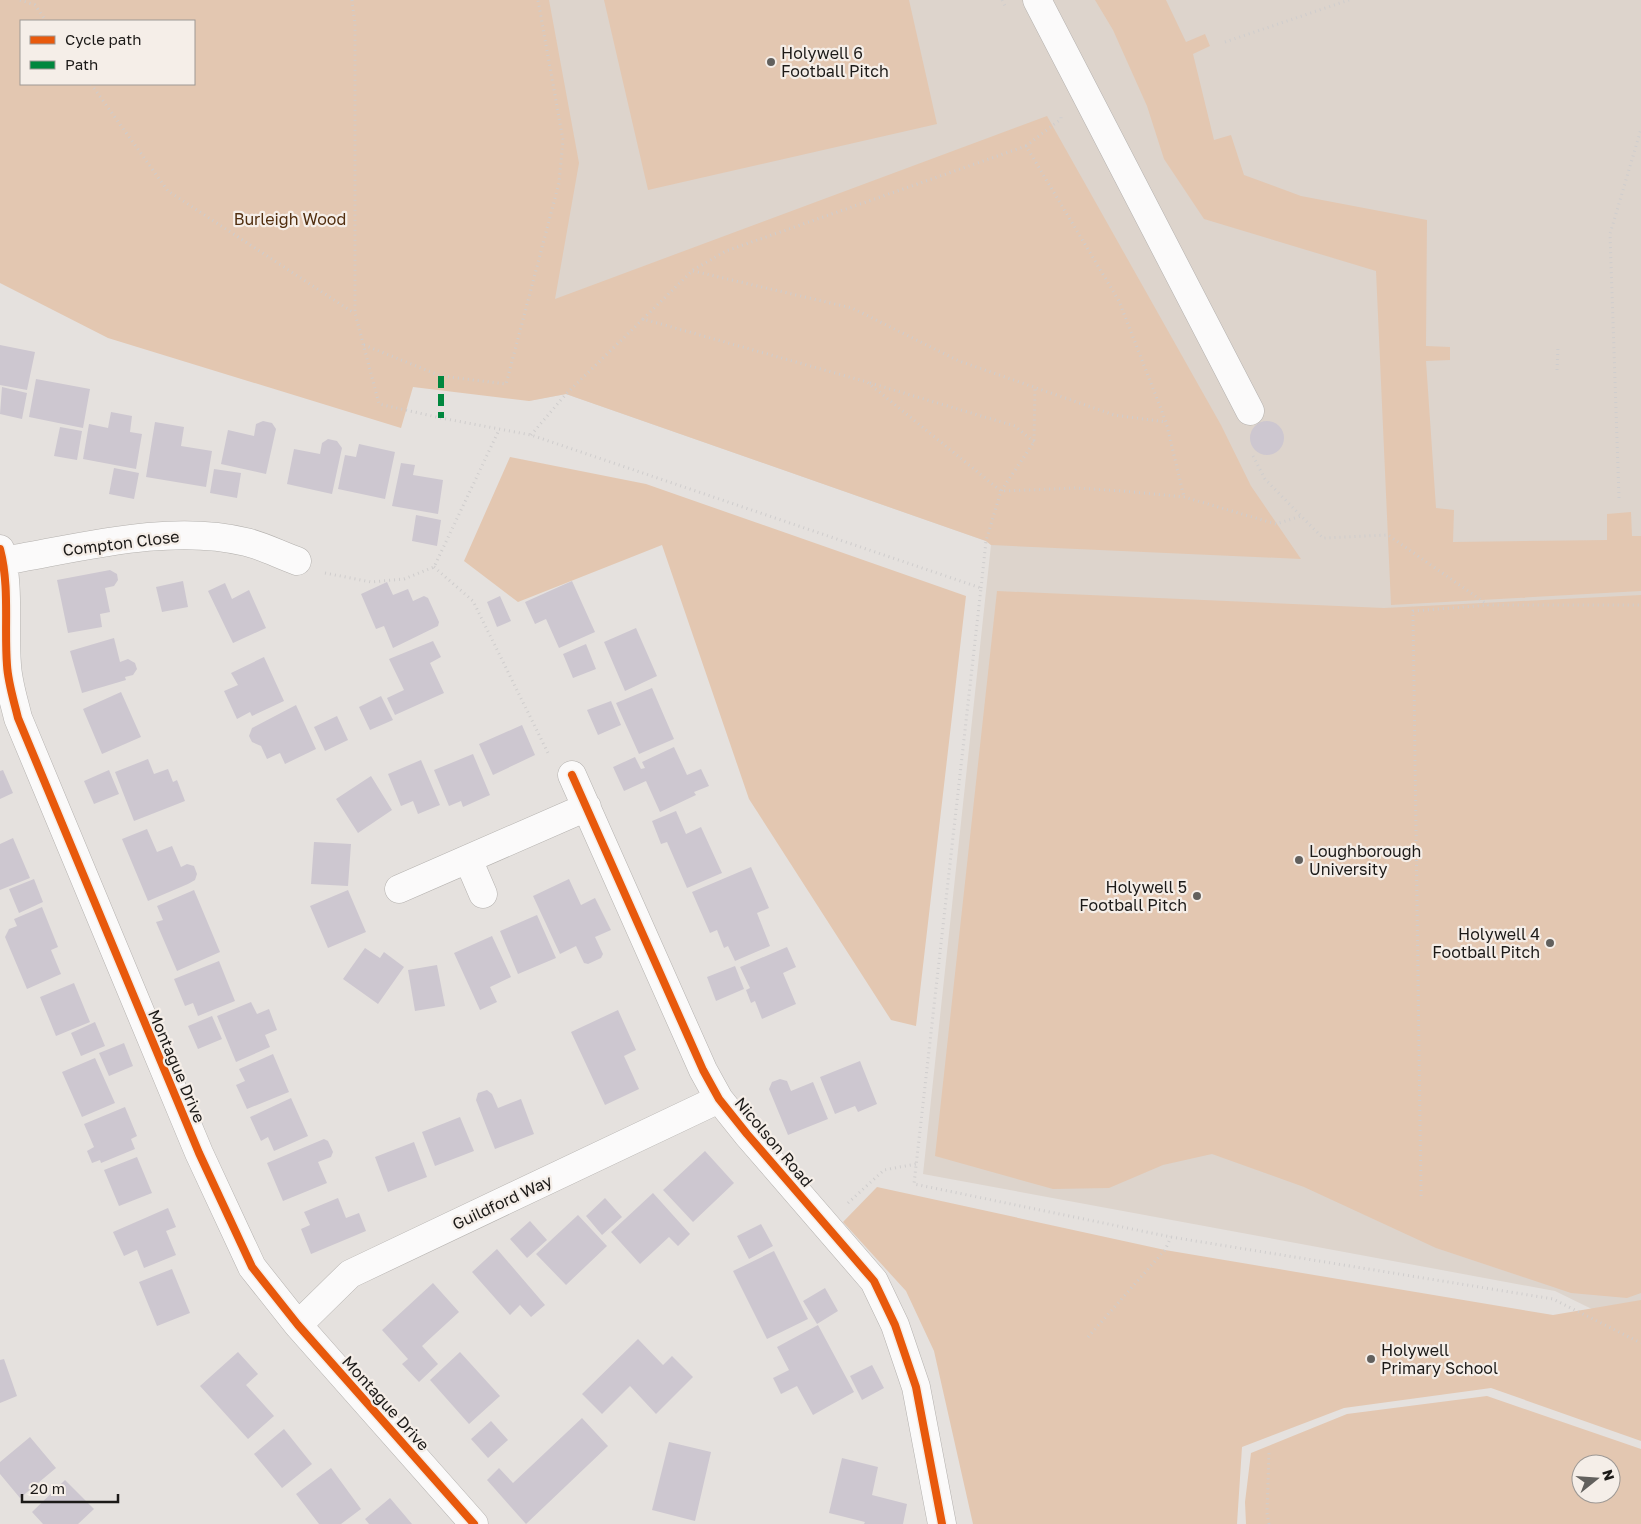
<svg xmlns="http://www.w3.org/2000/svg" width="1641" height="1524" font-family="'Golos Text',sans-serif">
  <rect width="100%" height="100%" fill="#e5e1de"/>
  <path fill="#ddd4cc" d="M427,0H1641V1333L1555,1291L923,1174L991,545L986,541L566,394L529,401Z"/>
  <path fill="#e3c7b1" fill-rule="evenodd" d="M0,0H549L579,163L555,299L1047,116L1221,425L1251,486L1301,559L991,545L986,541L566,394L529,401L413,387L401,428L108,338L0,283ZM21,21H194V84H21Z
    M604,0H909L937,124L648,190Z
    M1095,0H1166L1186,42L1205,34L1210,46L1193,54L1214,140L1231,135L1244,175L1301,196L1427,220L1426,346L1450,347V360L1426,361L1436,508L1454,510L1453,542L1607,540V514L1631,512L1632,536H1641V591L1391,605L1376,271L1204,219L1164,159L1147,106L1113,30Z
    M510,457L646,484L966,596L916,1026L891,1020L749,799L662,545L518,602L464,561Z
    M997,591L1384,608L1641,595V1293L1627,1298L1571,1293L1436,1248L1304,1187L1212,1154L1163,1165L1109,1188L1053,1189L935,1156Z
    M877,1187L1165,1250L1553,1315L1641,1300V1441L1491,1388L1344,1408L1242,1447L1237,1524H973L934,1351L906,1291L843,1222Z
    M1487,1396L1641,1449V1524H1246L1245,1502L1251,1453L1347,1414ZM1581,1464H1611V1494H1581Z"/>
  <path fill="#cdc7d0" d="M0,345L35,352L27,390L0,385Z
    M36,379L90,389L83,428L29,417Z
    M2,387L27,393L22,419L0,414Z
    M111,412L132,416L130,432L142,434L136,469L83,459L89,424L108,428Z
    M263,421L272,423L276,429L266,474L221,464L228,430L254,436L256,424Z
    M1250 438a17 17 0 1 1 34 0a17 17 0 1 1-34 0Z
    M155,422L184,427L181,446L212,451L206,487L146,477Z
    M60,427L82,431L77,460L54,456Z
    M328,439L337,441L342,448L332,494L287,484L294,449L320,454L322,443Z
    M359,444L395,452L385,499L338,489L345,455L356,457Z
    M401,463L415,465L413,475L443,480L438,514L392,506Z
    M114,468L139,473L134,499L109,494Z
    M214,469L241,473L237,498L210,493Z
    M416,515L441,520L437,546L412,541Z
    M110,570L117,574L118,580L114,586L105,588L110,612L100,614L102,627L68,633L57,580Z
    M183,581L188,607L162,612L156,587Z
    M572,581L595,632L559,648L546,619L535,624L525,602Z
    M387,582L393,595L408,589L413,601L424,596L428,598L439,622L438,626L393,648L384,626L376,629L361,594Z
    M225,583L232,599L249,590L266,628L233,643L208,591Z
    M500,596L511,621L497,627L487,602Z
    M636,628L657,676L625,691L604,642Z
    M114,638L120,662L128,659L135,663L137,669L133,675L125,677L126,680L82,693L70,651Z
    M433,641L441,657L430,663L444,693L395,715L387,698L404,690L389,659Z
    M586,644L596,669L573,678L563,654Z
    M264,657L284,701L252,716L250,712L237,719L224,691L238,685L231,673Z
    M652,688L674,739L639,754L616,703Z
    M121,692L141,737L102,754L83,709Z
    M381,696L393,720L370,730L359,707Z
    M611,701L621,725L598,735L587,710Z
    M296,705L316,749L285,764L280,753L267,759L261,746L252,742L249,736L252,728Z
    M337,716L348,740L325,751L314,727Z
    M522,725L535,755L493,775L479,744Z
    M674,747L687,775L701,769L709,786L694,792L696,795L660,812L646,781L624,791L613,767L635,757L641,769L645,768L642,762Z
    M473,754L490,795L463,807L461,801L449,806L434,770Z
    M148,759L154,774L168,769L173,782L177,780L185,801L134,821L115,772Z
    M421,760L440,805L418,814L413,801L401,806L388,774Z
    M3,770L13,793L0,799V771Z
    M109,770L119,794L94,804L84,781Z
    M371,776L392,810L358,833L336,799Z
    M676,811L686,834L701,827L722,873L687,888L667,842L661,844L652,821Z
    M147,829L157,852L172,846L181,867L187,864L194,866L197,874L195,880L188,884L148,901L122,839Z
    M13,838L30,878L0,890V844Z
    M314,842L351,844L348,886L311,884Z
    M751,867L769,908L757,913L770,946L735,961L728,946L724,948L717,930L710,933L692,892Z
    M34,879L43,902L19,913L9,889Z
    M569,879L581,905L595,898L611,930L595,937L603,954L601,958L588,964L584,963L576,946L560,954L533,896Z
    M194,890L220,952L177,971L156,922L163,920L157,906Z
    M348,890L366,932L328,948L310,906Z
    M42,907L58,947L51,950L61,974L27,989L5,937L9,929L17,926L14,919Z
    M537,915L556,958L518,974L500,931Z
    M492,936L511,977L490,987L497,1002L480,1010L454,953Z
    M787,947L796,967L783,973L796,1004L762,1019L755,1001L751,1003L746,990L750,988L740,967Z
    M365,948L380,958L384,952L404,967L378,1004L343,979Z
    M219,961L235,1001L198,1016L193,1003L185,1006L174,979Z
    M437,965L445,1006L415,1011L408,970Z
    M735,966L744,989L716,1001L707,977Z
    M74,983L90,1022L56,1036L40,997Z
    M251,1002L257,1014L269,1009L277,1030L265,1035L270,1047L236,1062L217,1016Z
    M618,1010L636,1050L624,1056L639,1089L605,1105L571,1032Z
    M212,1016L222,1039L198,1049L188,1026Z
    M95,1022L105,1046L81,1056L71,1033Z
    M124,1043L133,1066L109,1076L99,1053Z
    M273,1054L289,1092L247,1109L236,1085L245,1081L239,1069Z
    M95,1058L115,1103L82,1117L62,1072Z
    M860,1061L877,1104L858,1112L855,1106L835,1114L820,1077Z
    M780,1079L787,1081L791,1091L813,1082L828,1119L788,1135L769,1089L772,1082Z
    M487,1090L492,1094L498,1108L521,1099L534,1134L495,1149L476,1100L478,1093Z
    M291,1098L308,1136L274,1151L268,1137L261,1141L250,1117Z
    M125,1107L137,1136L131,1139L135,1149L101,1163L100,1160L92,1163L87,1151L94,1147L84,1124Z
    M460,1117L474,1151L435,1166L422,1132Z
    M324,1139L328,1141L333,1152L331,1157L318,1162L327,1183L283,1201L267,1163Z
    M414,1142L427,1177L388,1192L375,1157Z
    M705,1151L734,1183L693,1222L663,1190Z
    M137,1157L152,1193L119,1206L104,1170Z
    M653,1193L690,1234L678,1246L669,1237L640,1264L611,1232Z
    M338,1198L346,1218L359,1213L366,1231L311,1254L301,1229L310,1225L304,1212Z
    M605,1198L622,1217L602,1235L586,1216Z
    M168,1208L176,1227L166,1231L176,1255L144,1268L137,1250L124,1256L113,1232Z
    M578,1215L607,1246L566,1285L536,1254Z
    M530,1221L547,1240L527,1258L510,1239Z
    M761,1224L773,1246L749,1259L737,1236Z
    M497,1249L545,1305L531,1317L520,1305L510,1315L472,1272Z
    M774,1251L808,1319L767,1339L733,1271Z
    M172,1269L190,1313L157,1326L139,1282Z
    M433,1283L459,1312L422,1346L438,1364L419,1382L402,1364L408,1359L382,1330Z
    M825,1288L838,1311L817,1324L803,1301Z
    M818,1325L854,1392L813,1415L797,1386L781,1394L773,1378L789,1370L777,1347Z
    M638,1339L663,1365L672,1356L693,1377L656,1414L630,1386L602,1414L582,1394Z
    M238,1352L258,1374L246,1385L274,1416L248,1439L200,1386Z
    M460,1352L500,1396L469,1424L430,1380Z
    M4,1359L17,1396L0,1403V1360Z
    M872,1365L884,1388L862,1400L850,1376Z
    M582,1418L608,1446L526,1524L487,1480L499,1468L513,1483Z
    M491,1421L508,1440L488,1458L471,1439Z
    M284,1429L312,1464L282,1488L254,1454Z
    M30,1437L56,1468L20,1498L0,1474V1462Z
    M669,1442L711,1452L695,1521L652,1510Z
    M842,1458L878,1467L872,1495L907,1504L903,1524H864L865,1522L829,1513Z
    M331,1468L361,1509L341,1524H319L296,1494Z
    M65,1480L94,1509L78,1524H43L32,1512Z
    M390,1498L412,1524H369L365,1519Z"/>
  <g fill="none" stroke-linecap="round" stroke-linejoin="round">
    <defs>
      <path id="minor" d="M1037,0L1250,411
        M0,549C10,587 4,627 7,665C8,683 14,701 18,718L199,1153L252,1267L298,1325L474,1524
        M3,561C80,548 170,523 246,542C263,546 280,555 297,561
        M572,775L703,1070L719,1099L747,1134L874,1281L895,1325L916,1387L942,1524
        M468,859L483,894
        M399,889L587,807
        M298,1325L350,1274L719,1099"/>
    </defs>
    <use href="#minor" stroke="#b4b1ae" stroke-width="29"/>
    <path stroke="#cfcdcd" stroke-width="3" stroke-dasharray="1 4" stroke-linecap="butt" d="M20,0L35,5L46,21
      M352,0L355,23V313L379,404L441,418L531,435L981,588L914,1184L1171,1237L1553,1299L1641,1343
      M1002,0L1006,8
      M1225,42L1349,0
      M91,84L168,191L354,313
      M1026,146L1061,119V117
      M693,271L852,308L959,361L1114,415L1166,422
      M643,319L693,270L726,251L1026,146L1119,301L1166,422L1184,497
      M364,345L441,376L506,384L559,183L563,140L538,0
      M1557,370L1558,347
      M870,383L1015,426L1034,442
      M531,435L566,394L643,319L867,382L1001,491L1077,488L1123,491L1184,497L1276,524L1301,516L1323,538L1388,535L1488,605
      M1253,456L1265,479L1301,516
      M1619,498L1610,234L1641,129
      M434,567L473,601L549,755
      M325,573L371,582L404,579L434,567L499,430
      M981,588L986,541L1001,491L1034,442L1035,386
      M1421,1196L1413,611L1488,605H1641
      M848,1203L884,1170L916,1164
      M1088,1337L1165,1250L1171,1237
      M1269,1524L1267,1513L1269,1451"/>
    <use href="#minor" stroke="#fbfafa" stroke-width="28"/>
    <path stroke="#00873e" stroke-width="6" stroke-dasharray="12 6" stroke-linecap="butt" d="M441,376V418"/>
    <defs>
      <path id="cycleway" d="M0,549C10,587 4,627 7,665C8,683 14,701 18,718L199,1153L252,1267L298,1325L474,1524
        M572,775L703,1070L719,1099L747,1134L874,1281L895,1325L916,1387L942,1524"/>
    </defs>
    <use href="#cycleway" stroke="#f5eee8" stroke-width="11"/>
    <use href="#cycleway" stroke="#e8590c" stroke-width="8"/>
  </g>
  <g fill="#62605d" stroke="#f5eee8" stroke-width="2">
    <circle cx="771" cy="62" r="5"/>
    <circle cx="1299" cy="860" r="5"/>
    <circle cx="1197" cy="896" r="5"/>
    <circle cx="1550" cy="943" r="5"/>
    <circle cx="1371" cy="1359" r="5"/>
  </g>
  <g text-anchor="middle" stroke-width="4.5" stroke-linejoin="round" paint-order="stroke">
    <g font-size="16" fill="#1c1a18" stroke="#f5eee8" text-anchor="start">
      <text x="781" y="59">Holywell 6<tspan x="781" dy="18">Football Pitch</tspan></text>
      <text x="1309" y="857">Loughborough<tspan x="1309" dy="18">University</tspan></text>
      <text x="1187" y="893" text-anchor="end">Holywell 5<tspan x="1187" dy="18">Football Pitch</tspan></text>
      <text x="1540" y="940" text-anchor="end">Holywell 4<tspan x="1540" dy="18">Football Pitch</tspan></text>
      <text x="1381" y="1356">Holywell<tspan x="1381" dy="18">Primary School</tspan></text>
    </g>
    <g font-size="16" fill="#512e0f" stroke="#f5eee8">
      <text x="290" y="225">Burleigh Wood</text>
    </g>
    <g font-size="16" fill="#1c1a18" stroke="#f5eee8">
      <text transform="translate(121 543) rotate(-7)" y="6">Compton Close</text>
      <text transform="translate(177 1066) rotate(67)" y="6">Montague Drive</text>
      <text transform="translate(774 1142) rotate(50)" y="6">Nicolson Road</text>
      <text transform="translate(502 1202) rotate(-25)" y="6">Guildford Way</text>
      <text transform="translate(386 1403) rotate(48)" y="6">Montague Drive</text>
    </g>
  </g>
  <rect x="20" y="20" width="175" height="65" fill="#f5eee8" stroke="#9e9995"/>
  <rect x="30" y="36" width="25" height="8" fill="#e8590c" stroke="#9e9995"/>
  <text x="65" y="45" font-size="15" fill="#1c1a18">Cycle path</text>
  <rect x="30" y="61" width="25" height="8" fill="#00873e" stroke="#9e9995"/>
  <text x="65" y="70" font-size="15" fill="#1c1a18">Path</text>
  <g transform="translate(1596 1479) rotate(73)"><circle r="24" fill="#f5eee8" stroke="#9e9995"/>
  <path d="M0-4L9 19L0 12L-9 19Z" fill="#62605d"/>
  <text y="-8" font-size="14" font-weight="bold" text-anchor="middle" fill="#1c1a18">N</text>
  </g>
  <path d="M22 1494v8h96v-8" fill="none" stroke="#1c1a18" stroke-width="2.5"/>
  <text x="30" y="1494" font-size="15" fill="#1c1a18" stroke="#f5eee8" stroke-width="4" paint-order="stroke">20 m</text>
</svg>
